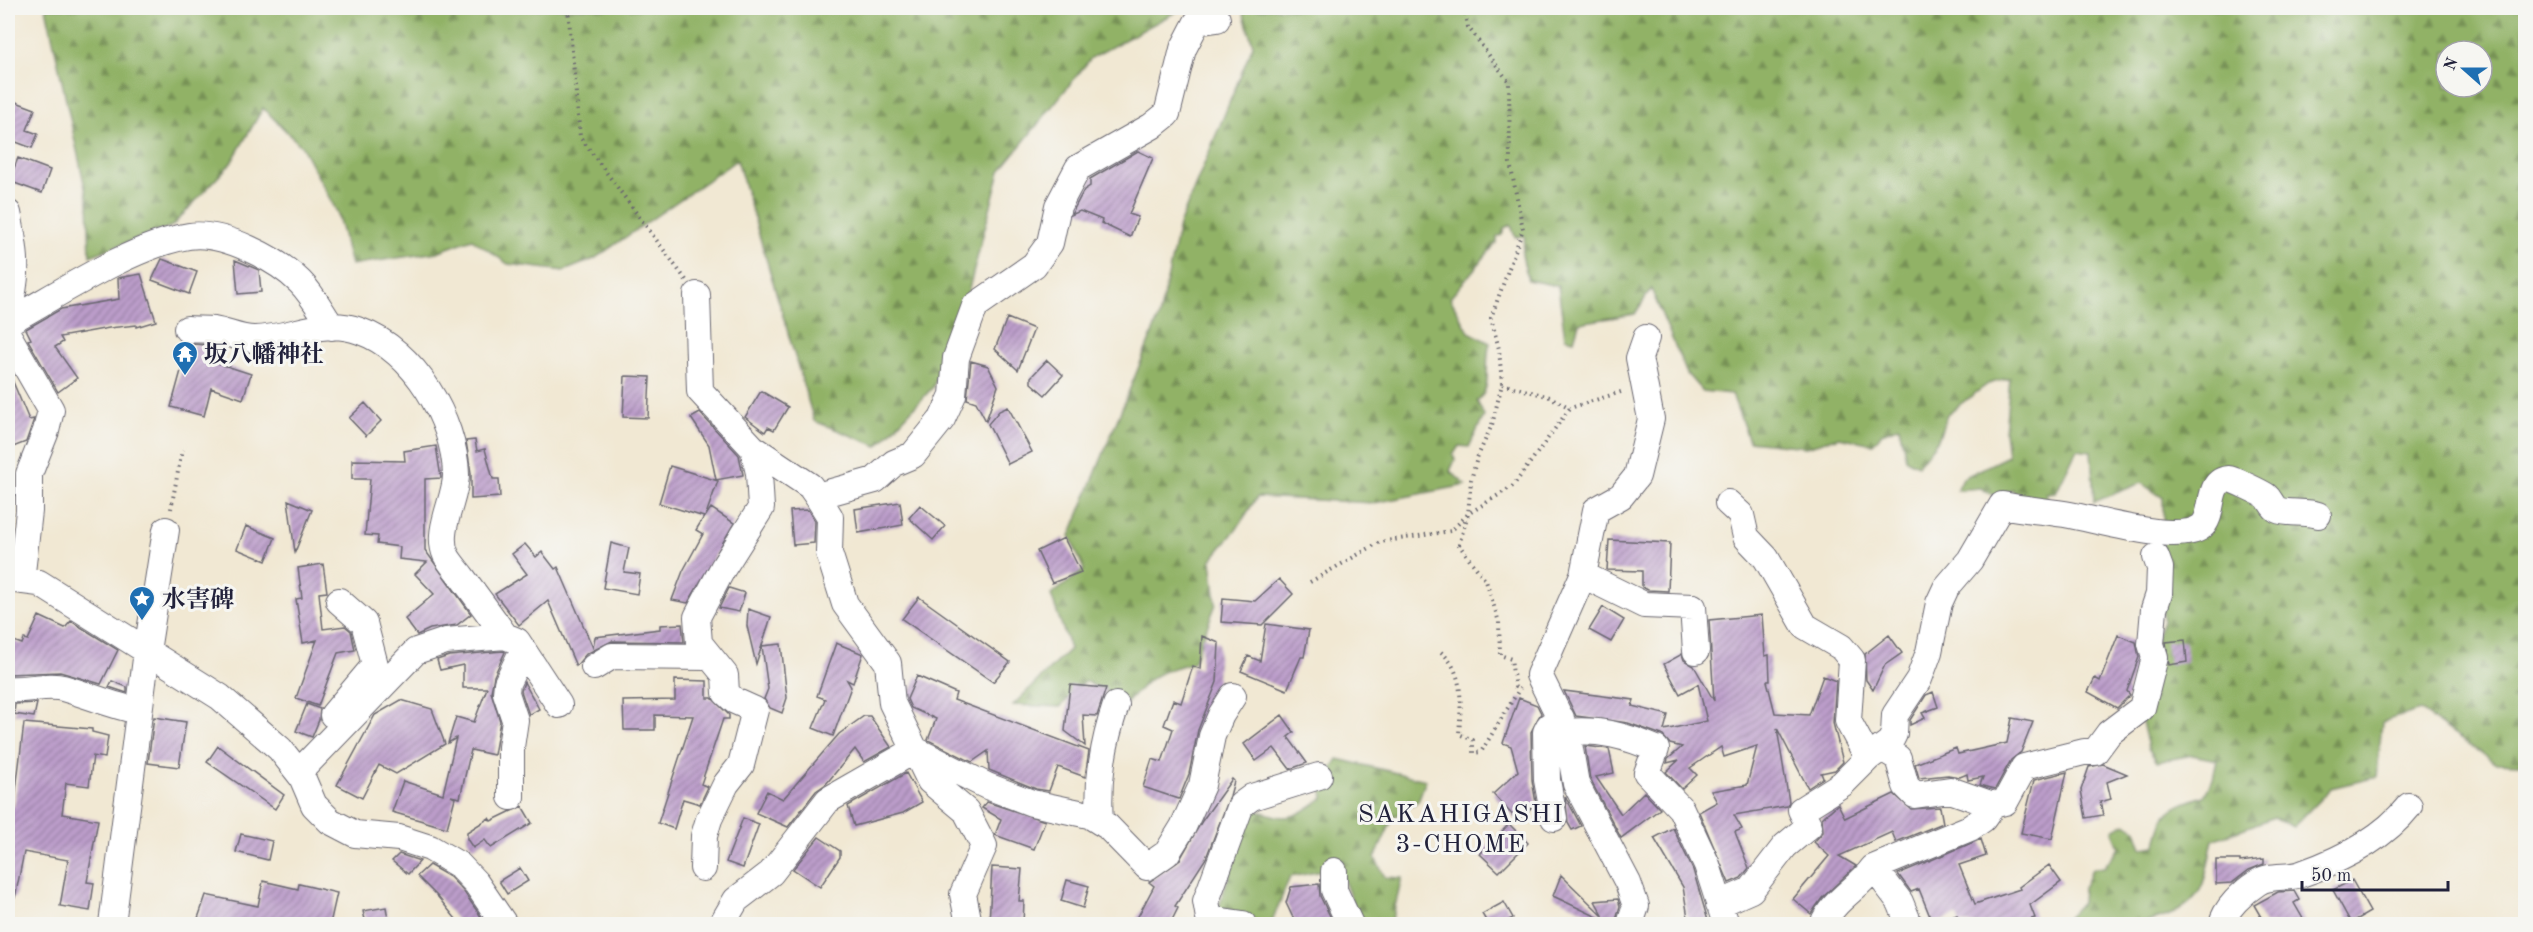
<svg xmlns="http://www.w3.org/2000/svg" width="2533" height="932" font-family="'Old Standard TT','Noto Serif JP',serif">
  <defs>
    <pattern id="forest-firs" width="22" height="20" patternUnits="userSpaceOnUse" patternTransform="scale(1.5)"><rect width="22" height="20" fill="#91b266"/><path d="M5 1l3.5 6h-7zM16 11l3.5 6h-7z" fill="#769055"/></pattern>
    <pattern id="building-hatch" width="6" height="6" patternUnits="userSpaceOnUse" patternTransform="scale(1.5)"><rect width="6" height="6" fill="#bc9dca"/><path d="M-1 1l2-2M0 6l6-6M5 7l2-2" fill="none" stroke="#9880a5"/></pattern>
  </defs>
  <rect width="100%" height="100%" fill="#f6f6f2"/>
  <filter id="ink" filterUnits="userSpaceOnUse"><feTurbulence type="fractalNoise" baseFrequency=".0167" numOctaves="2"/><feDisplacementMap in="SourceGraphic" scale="12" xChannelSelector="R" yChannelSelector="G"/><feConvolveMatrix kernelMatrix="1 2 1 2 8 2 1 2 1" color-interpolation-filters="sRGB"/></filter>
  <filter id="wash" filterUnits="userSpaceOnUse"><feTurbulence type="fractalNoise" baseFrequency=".008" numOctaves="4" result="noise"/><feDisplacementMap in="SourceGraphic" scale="24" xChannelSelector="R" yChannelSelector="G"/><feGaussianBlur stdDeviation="1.35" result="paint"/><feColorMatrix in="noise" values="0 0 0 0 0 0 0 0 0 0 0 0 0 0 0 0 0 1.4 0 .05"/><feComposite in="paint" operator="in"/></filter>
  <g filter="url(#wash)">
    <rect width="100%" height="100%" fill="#f1e8d3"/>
    <path fill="url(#forest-firs)" stroke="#5a6a50" stroke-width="1.5" fill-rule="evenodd" d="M46,8H1183L1091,58L1000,171L966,300L933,387L878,446L814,421L737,160L594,259L564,271L508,264L472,239L437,252L351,265L337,212L302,147L263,108L231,163L172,226L90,256L88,201Z
      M1242,8H2525L2526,760L2519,764L2496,763L2420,710L2382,722L2377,777L2331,788L2293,827L2274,817L2213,840C2209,856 2208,876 2200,890C2174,932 2109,924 2064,924L2066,919L2082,902L2083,888L2092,869L2104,867L2119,848L2113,830L2125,823L2136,829L2142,848L2156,846C2162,810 2171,807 2204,796L2213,779L2217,760L2192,755L2157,762L2148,748L2136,695L2163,621V498L2141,483L2094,502L2091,451L2077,449L2056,492L2046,493L2050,513L2016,499L2013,489L1996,497L1981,488L1957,490L1963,478L2008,456L2005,432L2010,378L1988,384L1947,414L1938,440L1918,465L1906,459L1899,426L1882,433L1873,444L1839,437L1806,447L1749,441L1732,394L1702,391L1687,374L1651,289L1635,314L1579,323L1574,340L1565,338L1558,286L1528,280L1522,255L1525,236L1515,237L1511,225L1504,228L1502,235L1497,237V242L1450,298L1469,332L1490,343C1483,364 1494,388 1477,401L1484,416L1469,447L1459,446L1453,455L1455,460L1450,471L1466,485L1374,503L1257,497L1238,527L1211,560L1216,604L1193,663C1159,670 1149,677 1127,703L1085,681L1060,707L1013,705L1070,649L1051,595L1084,570L1070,536L1159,317L1179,225L1253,45ZM2446,51H2482V87H2446Z
      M1338,759L1426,780L1418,801L1393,818L1375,858L1385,877L1402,878L1392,919L1384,924H1361L1339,868L1290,877L1271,924L1217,912L1251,809C1289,820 1289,822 1323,798V782Z"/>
    <g id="blocks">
      <path fill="url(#building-hatch)" d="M8,99L35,109L27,130L38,134L32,148L8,139Z
        M1138,151L1153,158L1129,214L1138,217L1130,237L1101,223L1102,220L1080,211L1071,215L1084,190L1090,186V179Z
        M18,158L50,170L42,193L9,181Z
        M162,259L197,272L189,294L152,280Z
        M235,260L259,270L261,292L238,294Z
        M141,274L156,321L136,327V325L109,328L60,337L63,342L55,347L77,378L58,392L28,340L31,339L26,329L61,309L119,299L118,278Z
        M1007,318L1034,329L1018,370L995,349Z
        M193,344L218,346L214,362L251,374L243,399L211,388L204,416L171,407L187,349L192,351Z
        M1047,360L1063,375L1045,395L1031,383V377Z
        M971,361L988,366L998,386L986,421L976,402L967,399Z
        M8,370L29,420L34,419L26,442L8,449Z
        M625,376L650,377L648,418L623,417Z
        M761,391L788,407L774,430L768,427L765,432L745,417Z
        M365,403L381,421L366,436L349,418Z
        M1008,407L1032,452L1008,464L988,424L999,411Z
        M700,413L739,455L743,475L716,480L709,445L691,418Z
        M475,440L477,451L485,449L493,479H499L500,497L471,499V473L466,441Z
        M436,446L441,478L425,479V550L471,614L457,625L430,629L417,635L405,619L434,594L415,574L427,562L399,559L400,547L377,544L378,536L365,535L370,479H352V460L405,461L404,451Z
        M670,466L718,481L705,517L711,508L734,523L688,603L672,600L683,571L703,534L696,530L704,517L659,503Z
        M288,500L312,510L295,552Z
        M900,502L903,525L858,533L855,509Z
        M920,505L945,526L933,540L909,518Z
        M808,510L815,521L814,543L793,545L790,511Z
        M246,526L275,538L266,561L237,549Z
        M1064,538L1081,572L1052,583L1037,551Z
        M1609,540L1670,543L1668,591L1648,590L1642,587V571L1607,570Z
        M611,543L629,548L624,572L640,574L637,594L603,588Z
        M525,544L536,557L542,552L555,569L558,567L593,648L595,637L660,629V625L682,624L684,642L612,641L586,654L576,666L548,601L519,625L495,594L527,574L512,554Z
        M323,564L327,592L319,593L323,629L345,626L351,631L355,650L338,653L318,706L296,698L317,640L303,643L296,599L302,598L298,568Z
        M1279,579L1293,594L1262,625L1221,622L1223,598L1255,601Z
        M729,588L745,593L739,612L719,608Z
        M919,597L1010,662L993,682L902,619Z
        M1603,607L1624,620L1611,642L1589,630Z
        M748,609L771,617L756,664L747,626Z
        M1762,615L1765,656L1769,655L1770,681H1767L1775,713L1809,715L1823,676L1836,681L1833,723L1843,762L1835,770L1821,773L1823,778L1808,788L1777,728L1789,802L1787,806L1734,815L1742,829L1735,832L1749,868L1741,878L1729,883L1699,812L1717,802L1711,791L1747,785L1757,746L1724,757L1721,747L1690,768L1697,775L1682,789L1666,772L1679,760L1667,763L1668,759L1682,747L1670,744L1662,735L1628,723L1576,716L1564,691L1634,700L1632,706L1668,715L1664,730L1707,721L1698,684L1680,694L1664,664L1682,654L1684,660L1694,666L1714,701L1709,620Z
        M39,616L65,628L71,621L118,650L101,684L60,672L8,674V639L22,644L24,639L28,640Z
        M1266,624L1309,630L1304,657H1301L1287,690L1241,671L1248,656L1260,661Z
        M1889,635L1902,653L1885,665L1873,690L1866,680L1865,654Z
        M2118,635L2136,642L2139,657L2127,691L2130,695L2117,708L2088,692L2095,678L2100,681Z
        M1202,636L1219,643L1217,682L1198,730L1189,774L1179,799L1143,787L1152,759L1162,762L1173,729L1164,725L1173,700L1181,703L1193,666L1200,669Z
        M2185,640L2187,662L2169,665L2166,642Z
        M836,643L863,654L853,683L847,680L851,687L833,736L813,728L825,699L817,696Z
        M781,644L787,698L782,713L770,708L764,699L768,689L762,646Z
        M503,651L505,652L494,676L491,692L500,721L494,755L471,750L460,798L451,796L455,798L447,828L392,812L403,781L443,794L456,738L448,743L456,717L474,722L487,688H463V665L440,670L437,660L449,656Z
        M917,676L956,693L954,700L1089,751L1085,777L1058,767L1049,791L1036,789L989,770L988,751L972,762L928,740L936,719L911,708L907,699Z
        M675,680L707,681V698H712L729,715V719H723L701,784L708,787L700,804L683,799L674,829L658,823L693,716L655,715V730H624L623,701L675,700Z
        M112,681L127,687V693L109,687Z
        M524,682L539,709L529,715L521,691Z
        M1070,685L1106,688L1097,716L1083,715L1085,746L1065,731Z
        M1933,692L1938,707L1922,713L1925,718L1910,725V720L1926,695Z
        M1519,698L1537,705L1541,713L1531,732L1532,780L1536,803L1518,821L1493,794L1518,771L1511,746L1503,743Z
        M401,700L432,709L445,744L396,774L379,765L362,798L337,785L375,715Z
        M37,703L34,717L14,714L15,704Z
        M307,704L320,709L319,720L312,737L296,731Z
        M1282,715L1294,732L1288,737L1307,763L1290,769L1274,748L1256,761L1244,744Z
        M864,716H870L891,747L864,762L855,749L826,784L816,791L788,827L756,813L767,791L783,799L839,734Z
        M154,717L186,722L179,767L148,763Z
        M2012,718L2033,722L2021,752L2011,760L1995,789L1980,785L1983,777L1968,780L1967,774L1960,777L1948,775L1919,778L1915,764L1956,748L1958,754L2007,743Z
        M24,723L92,729V732L108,736L105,758L93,756L89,786L66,783L62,814L98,820L87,882L94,883L90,911L60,906L68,860L24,852L15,898L8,897V806L14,807Z
        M218,746L284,795L275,809L207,762Z
        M1585,746L1609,749L1614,773L1596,777L1621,814L1644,792L1660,809L1621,838L1590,779Z
        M2103,764L2127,774L2107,782L2111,799L2100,802L2103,815L2086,818L2081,790L2089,767Z
        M2067,772L2052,839L2021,833L2034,780Z
        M906,773L922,802L903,813L854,826L848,806Z
        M1232,779L1234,781L1230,796L1206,858L1175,906L1178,908L1170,924H1134L1154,886L1149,882L1179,861L1202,821Z
        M1894,794L1911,809L1940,807L1943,823L1896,842L1892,832L1839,856L1856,866L1822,898L1811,914L1793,899L1829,856L1814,842L1823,832L1822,818L1838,804L1845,818Z
        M1565,796L1581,826L1572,830L1568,823Z
        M987,802L1045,821L1034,849L995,835L1001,819L982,808Z
        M522,806L532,823L491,848L485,840L473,848L467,839V832L489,818L491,821Z
        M743,818L759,824L743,868L726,862Z
        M1509,824L1528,843L1499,872L1480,854Z
        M1673,828L1693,870L1709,924H1689L1683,887L1654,838Z
        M241,834L272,841L268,860L236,852Z
        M819,837L840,851V857L820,887L793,869Z
        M1981,839L1986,856L1959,865L1975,904L2020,889L2019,887L2049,865L2061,882L2030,905L2035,918L2016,924H1960L1957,915L1933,924L1919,889L1911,892L1898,874Z
        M399,854L420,861L408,874L392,861Z
        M2264,859V864L2249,870L2232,883L2216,884V860H2240V862Z
        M429,865L450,877L464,892L486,924H460L438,897L417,876Z
        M992,867L1022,869L1019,901H1024L1023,924H989Z
        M520,868L528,881L507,894L499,881Z
        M1561,875L1604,917L1595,901L1618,899L1620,906L1615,924H1608L1606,921L1553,896Z
        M1067,880L1089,886L1083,908L1061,901Z
        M2352,880L2370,912L2351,923L2333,890Z
        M263,881L298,889L299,884L337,893L330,924H196L206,895L258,906Z
        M1319,884L1320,896L1334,924H1296L1286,903L1291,887Z
        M2294,891L2299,900L2294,903L2306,924H2265L2254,905L2278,892Z
        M1504,902L1513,918L1501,924H1488L1482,914Z
        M386,907L389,924H366L363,911Z"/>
    </g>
  </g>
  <g filter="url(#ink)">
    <use href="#blocks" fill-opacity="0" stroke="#6a6770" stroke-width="1.5"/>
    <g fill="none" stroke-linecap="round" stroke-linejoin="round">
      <defs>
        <path id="minor" d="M8,213C15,248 20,276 8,310
          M697,295L700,391L753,448L810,486L817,496L830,517L829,553L845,604L888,663L892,703L930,781L966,811L984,846L963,894L969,924
          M8,322C57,295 135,244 189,236C223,231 277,259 300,282C313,295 322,313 332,327
          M187,329C195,330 205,329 214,330C227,332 240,339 254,339C292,339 321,317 360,331C414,350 455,420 456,475C456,499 435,531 446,555C450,563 457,570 462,577C477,597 491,616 505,636
          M8,335L51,410L46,431L29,474V511L21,581
          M817,496L875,480L894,463L913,455L942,419L953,395L956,358L975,306L1034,265L1050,243L1058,206L1078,168L1152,126L1167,114L1183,49L1197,22L1217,19
          M1728,503L1741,515L1746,537L1766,558L1805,626L1841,647L1852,660L1848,721L1868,758
          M1583,575L1644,605L1693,607L1696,651
          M8,579L39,583L220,697L280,749L302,777L314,805L330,821L355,834L399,838L430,848L459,865L476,883L504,924
          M594,667L612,656L710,657
          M8,689C24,691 49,684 63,688C89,695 112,706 139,711
          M333,715L375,665L364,623L339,601
          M1567,732C1600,729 1626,736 1656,749L1647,773L1681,809L1707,865L1726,924
          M1882,748L1898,758L1906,786L1915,795L1950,790L1993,805L2005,802L2024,767L2084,752H2095L2109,733L2142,708L2155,657L2151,644L2154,609L2159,594L2160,568L2156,557
          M915,750L987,786L1032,803L1089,815L1107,826L1147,867L1167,853L1183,827L1202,785L1212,736L1221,715L1233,696
          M299,772L416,651L446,641L505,636L517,641L559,705
          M511,797V747L515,720L506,693L507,683L523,650
          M1554,818L1547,780L1546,732L1549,726L1561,718
          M1100,822C1097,780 1103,744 1116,705
          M703,868L704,836L709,819L726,784L741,765L755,710L735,701L726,693L725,675L699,643L697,617L723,568L761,508L759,473L753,448
          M1874,868L1900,902L1909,924
          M1334,871V890L1350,924
          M1719,904L1751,890L1785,846L1809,826L1801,810L1842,784L1868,758L1890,742L1894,734L1895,715L1919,679L1929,652L1939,603L1946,588L1970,560L2002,505C2025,510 2048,511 2070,515C2098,520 2178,544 2201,527C2216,516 2205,480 2229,479C2233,479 2262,493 2266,496C2271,500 2272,507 2278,510C2286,514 2306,511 2318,515
          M1209,919L1243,924
          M112,924L147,651L166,530
          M722,924L736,900L771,873L828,800L915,750
          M1210,924L1206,901L1241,805L1252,797L1319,776
          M1630,924L1636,906L1628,883L1576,784L1567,732L1539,675L1583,575L1596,510L1621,496L1637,476L1651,419L1639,358L1646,338
          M1823,924C1832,901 1859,888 1873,868L1970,828L1983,819L1993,805
          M2222,924C2225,909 2243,892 2257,883C2269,874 2288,879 2301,874C2341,860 2383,839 2409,806"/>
      </defs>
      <use href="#minor" stroke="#6a6770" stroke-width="28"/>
      <path stroke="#6a6770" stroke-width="4" stroke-dasharray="1.5 4.5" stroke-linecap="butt" d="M568,8L580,137L686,280
        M1465,8L1468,27L1509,82L1510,163L1523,229L1491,318L1499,349L1502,384L1492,425L1477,458L1471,480L1468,514L1459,545L1486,581L1499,622L1500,655L1511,659L1515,687L1520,689
        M1502,384L1550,397L1570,408
        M171,509L182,450
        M1310,582L1380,542L1451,531L1468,514L1513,486L1570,408L1624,391
        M1441,652C1465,672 1461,706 1459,734L1473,740V753L1481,752L1520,688"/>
      <use href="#minor" stroke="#fff" stroke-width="26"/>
    </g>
  </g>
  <defs>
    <symbol id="temple-pin" viewBox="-11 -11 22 30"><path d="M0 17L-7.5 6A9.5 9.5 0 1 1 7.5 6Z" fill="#1f6fb2" stroke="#f6f6f2"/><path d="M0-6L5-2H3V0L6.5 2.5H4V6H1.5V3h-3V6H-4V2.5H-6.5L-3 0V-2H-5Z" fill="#fff"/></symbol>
    <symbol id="sight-pin" viewBox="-11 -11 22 30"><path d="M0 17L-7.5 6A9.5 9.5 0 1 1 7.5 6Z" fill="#1f6fb2" stroke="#f6f6f2"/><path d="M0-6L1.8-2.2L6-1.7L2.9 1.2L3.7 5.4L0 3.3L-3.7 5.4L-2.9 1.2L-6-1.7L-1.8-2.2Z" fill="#fff"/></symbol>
  </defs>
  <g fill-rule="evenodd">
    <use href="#temple-pin" x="170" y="339" width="30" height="40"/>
    <use href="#sight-pin" x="127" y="584" width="30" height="40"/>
  </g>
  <g text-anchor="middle" stroke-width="6" stroke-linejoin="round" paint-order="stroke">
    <g font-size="24" font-weight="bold" fill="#22223b" stroke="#f6f6f2" text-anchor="start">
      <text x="204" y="362">坂八幡神社</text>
      <text x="162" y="607">水害碑</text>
    </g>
    <g font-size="26" letter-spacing="1.5" fill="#22223b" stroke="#f6f6f2">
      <text x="1461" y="822">SAKAHIGASHI<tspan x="1461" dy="30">3-CHOME</tspan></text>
    </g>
  </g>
  <rect width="2533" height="932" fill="none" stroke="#f6f6f2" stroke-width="30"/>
  <g transform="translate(2464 69) rotate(291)"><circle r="28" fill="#f6f6f2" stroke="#a1a1a9" stroke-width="1.5"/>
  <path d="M0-4.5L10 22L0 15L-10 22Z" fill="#1f6fb2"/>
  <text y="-9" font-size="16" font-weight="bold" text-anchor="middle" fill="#22223b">N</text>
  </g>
  <path d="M2302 881v9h146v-9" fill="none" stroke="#22223b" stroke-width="3"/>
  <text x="2311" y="881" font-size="18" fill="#22223b" stroke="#f6f6f2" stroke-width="4.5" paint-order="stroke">50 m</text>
</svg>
